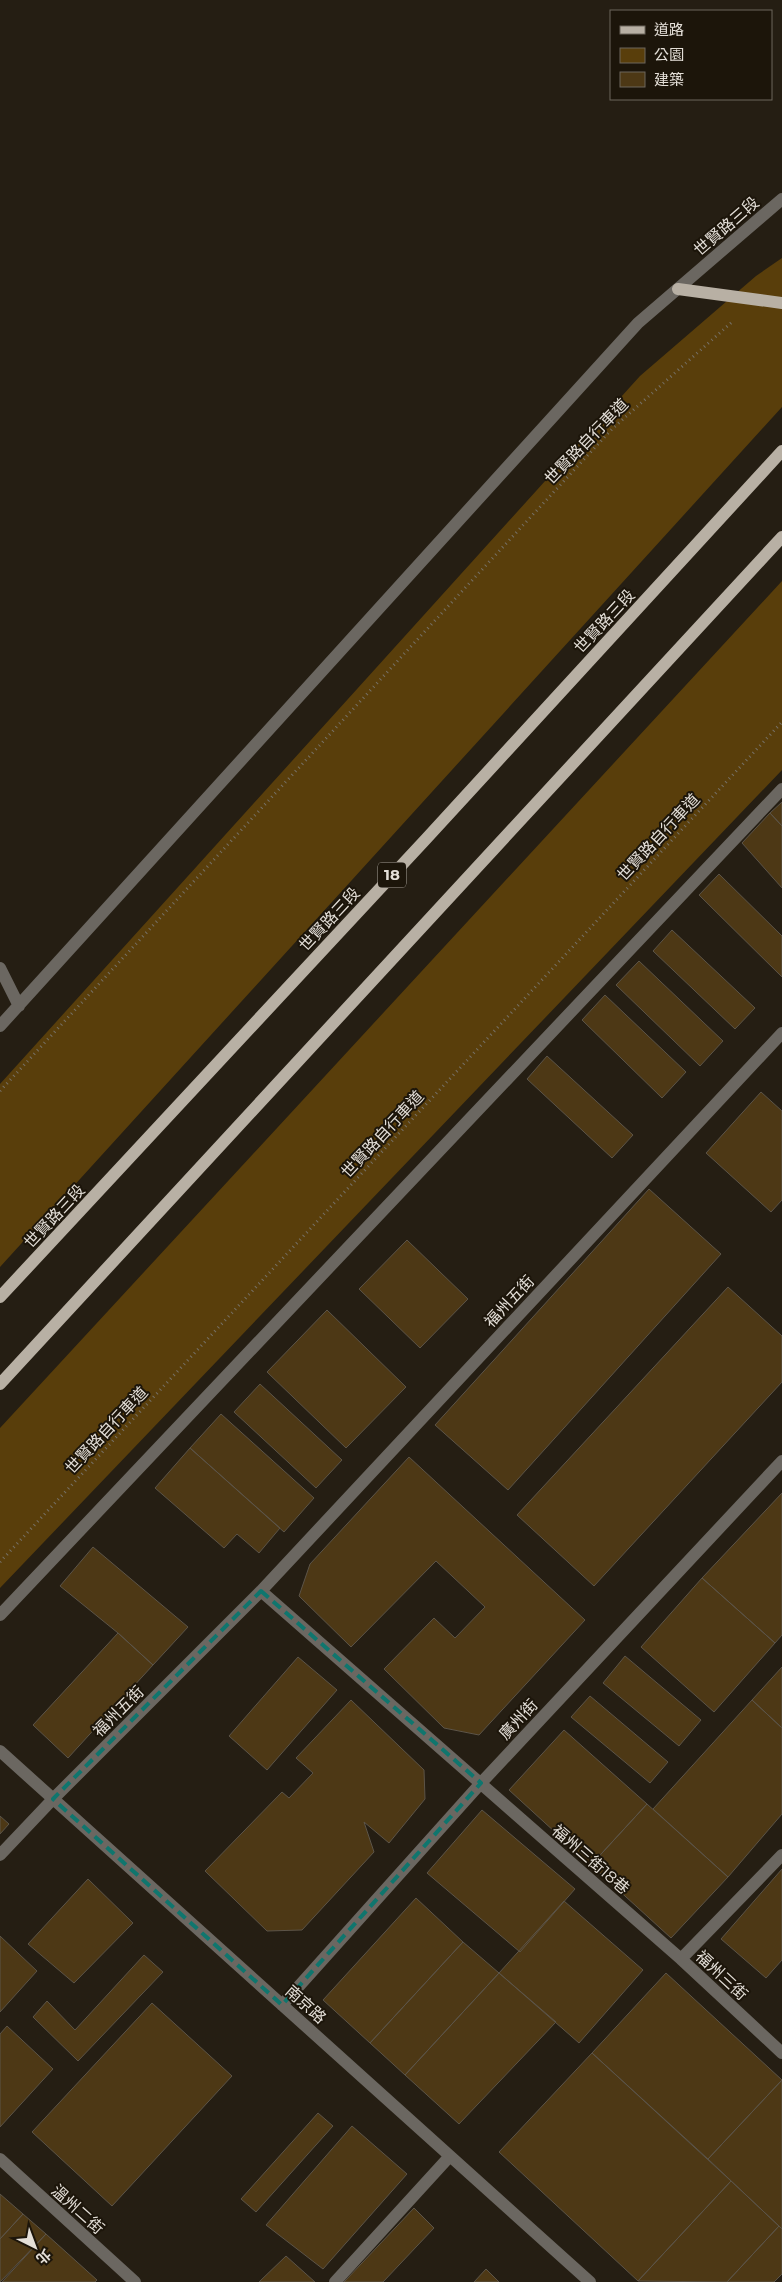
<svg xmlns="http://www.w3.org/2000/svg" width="782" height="2282" font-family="Montserrat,'Noto Sans TC',sans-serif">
  <rect width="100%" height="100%" fill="#251e13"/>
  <path fill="#593e0b" d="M782,258V407L0,1267V1084L640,376L756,276Z
    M782,581V770L0,1588V1428Z"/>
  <path fill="#4d3815" stroke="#5c5448" d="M782,802V826L770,813Z
    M770,813L782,826V888L742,843Z
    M719,874L782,936V977L699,895Z
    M672,930L755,1008L735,1029L653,951Z
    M639,961L723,1041L700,1066L616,985Z
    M605,995L686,1072L662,1098L582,1020Z
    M547,1056L633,1135L612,1158L527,1079Z
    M761,1092L782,1111V1200L771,1212L706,1153Z
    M649,1189L721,1254L508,1490L435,1425Z
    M407,1240L468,1299L420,1348L359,1289Z
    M728,1287L782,1336V1382L594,1586L517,1515Z
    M327,1310L406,1387L346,1448L267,1372Z
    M260,1384L342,1460L316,1488L234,1412Z
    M221,1414L314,1498L284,1532L190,1448Z
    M190,1448L280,1528L259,1553L237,1534L224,1548L155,1488Z
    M409,1457L585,1620L479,1735L444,1728L384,1669L434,1618L455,1638L485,1607L436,1561L351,1647L299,1596L310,1564Z
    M782,1493V1635L775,1643L702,1578Z
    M93,1547L188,1627L153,1665L118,1633L60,1586Z
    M702,1578L775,1643L714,1712L641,1647Z
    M118,1633L153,1665L68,1758L33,1725Z
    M625,1656L701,1720L679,1746L603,1683Z
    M298,1657L337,1690L267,1770L229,1736Z
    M782,1667V1728L752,1700Z
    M590,1696L668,1762L650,1783L571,1717Z
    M351,1700L424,1770L425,1799L389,1843L364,1822L374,1852L302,1930L267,1931L205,1871L282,1792L289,1798L313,1773L296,1758Z
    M752,1700L782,1728V1814L728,1877L653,1809Z
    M564,1730L647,1804L591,1865L509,1790Z
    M647,1804L728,1877L671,1938L591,1865Z
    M482,1810L575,1889L520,1952L427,1873Z
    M0,1816L9,1824L0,1834Z
    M782,1869V1960L766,1978L721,1939Z
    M88,1879L133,1923L74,1983L28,1944Z
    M416,1898L463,1942L370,2043L323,2000Z
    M564,1901L643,1970L579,2043L499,1973Z
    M0,1936L37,1971L0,2012Z
    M463,1942L499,1973L405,2075L370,2043Z
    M144,1955L163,1972L78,2061L33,2017L47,2001L75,2030Z
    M499,1973L556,2022L459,2124L405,2075Z
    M666,1973L782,2080L708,2159L592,2053Z
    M152,2003L232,2076L112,2206L32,2132Z
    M7,2026L53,2069L0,2127V2034Z
    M592,2053L731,2181L638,2281L499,2152Z
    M782,2080V2229L708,2159Z
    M318,2113L333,2126L256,2212L241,2199Z
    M352,2126L407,2174L323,2269L266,2225Z
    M731,2181L779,2226L727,2282L638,2281Z
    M0,2194L23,2214L0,2239Z
    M414,2208L434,2228L383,2282H344Z
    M23,2214L46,2234L0,2282V2239Z
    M779,2226L782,2229V2274L774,2282H727Z
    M46,2234L97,2280L95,2282H2Z
    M286,2256L315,2282H259Z
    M486,2269L499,2282H474Z"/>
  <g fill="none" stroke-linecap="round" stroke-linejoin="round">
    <path stroke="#777167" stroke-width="3" stroke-dasharray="1 4" stroke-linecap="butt" d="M0,1091L612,429L732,322
      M0,1562L782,722"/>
    <path stroke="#6b6761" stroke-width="12" d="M0,968L19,1006
      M0,1026L638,323L782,199
      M261,1591L681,1959
      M0,1615L782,789
      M0,1751L590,2282
      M0,1855L53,1799L261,1591L782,1033
      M782,1855L681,1959L782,2053
      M282,2005L481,1783L782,1461
      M0,2159L135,2282
      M335,2282L450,2156"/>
    <path stroke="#b8b0a4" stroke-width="12" d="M678,289L782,303
      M0,1297L426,839L782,451
      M0,1384L782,537"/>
  </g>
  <path fill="none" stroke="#0f766e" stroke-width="4" stroke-dasharray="10 6" stroke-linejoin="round" d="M261,1591L481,1783L282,2005L53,1799Z"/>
  <g text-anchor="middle" stroke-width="4" stroke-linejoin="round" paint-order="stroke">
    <rect fill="#1c150a" stroke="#a8a29a" stroke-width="1" x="378" y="862.5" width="28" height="25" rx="4"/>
    <g font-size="15" font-weight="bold" fill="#e4dfd8">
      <text x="392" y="880">18</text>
    </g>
    <g font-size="16" fill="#e4dfd8" stroke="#1c150a">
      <text transform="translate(726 226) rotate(-41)" y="6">世賢路三段</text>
      <text transform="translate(586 441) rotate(-46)" y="6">世賢路自行車道</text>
      <text transform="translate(604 621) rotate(-47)" y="6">世賢路三段</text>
      <text transform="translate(658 837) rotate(-47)" y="6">世賢路自行車道</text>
      <text transform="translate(329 919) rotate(-47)" y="6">世賢路三段</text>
      <text transform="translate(382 1134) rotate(-47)" y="6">世賢路自行車道</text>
      <text transform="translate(54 1216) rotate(-47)" y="6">世賢路三段</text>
      <text transform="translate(509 1301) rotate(-47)" y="6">福州五街</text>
      <text transform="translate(106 1430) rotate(-47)" y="6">世賢路自行車道</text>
      <text transform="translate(118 1711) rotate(-45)" y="6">福州五街</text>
      <text transform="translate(518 1719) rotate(-47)" y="6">廣州街</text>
      <text transform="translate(591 1859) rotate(41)" y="6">福州三街18巷</text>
      <text transform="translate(722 1975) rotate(43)" y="6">福州三街</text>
      <text transform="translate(306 2004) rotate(42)" y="6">南京路</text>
      <text transform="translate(78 2209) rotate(42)" y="6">溫州二街</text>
    </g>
  </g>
  <rect x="610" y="10" width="162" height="90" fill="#1c150a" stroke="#6c665c"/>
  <rect x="620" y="26" width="25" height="8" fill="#b8b0a4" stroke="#6c665c"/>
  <text x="654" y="35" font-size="15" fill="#e4dfd8">道路</text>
  <rect x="620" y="48" width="25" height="15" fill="#593e0b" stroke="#6c665c"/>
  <text x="654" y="60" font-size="15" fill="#e4dfd8">公園</text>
  <rect x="620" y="72" width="25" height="15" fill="#4d3815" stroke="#6c665c"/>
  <text x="654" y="85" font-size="15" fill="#e4dfd8">建築</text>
  <g transform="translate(35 2247) rotate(138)" stroke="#1c150a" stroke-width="4" paint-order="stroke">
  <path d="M0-4L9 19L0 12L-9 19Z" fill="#e4dfd8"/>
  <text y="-8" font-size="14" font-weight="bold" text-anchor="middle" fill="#e4dfd8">北</text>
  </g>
</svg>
